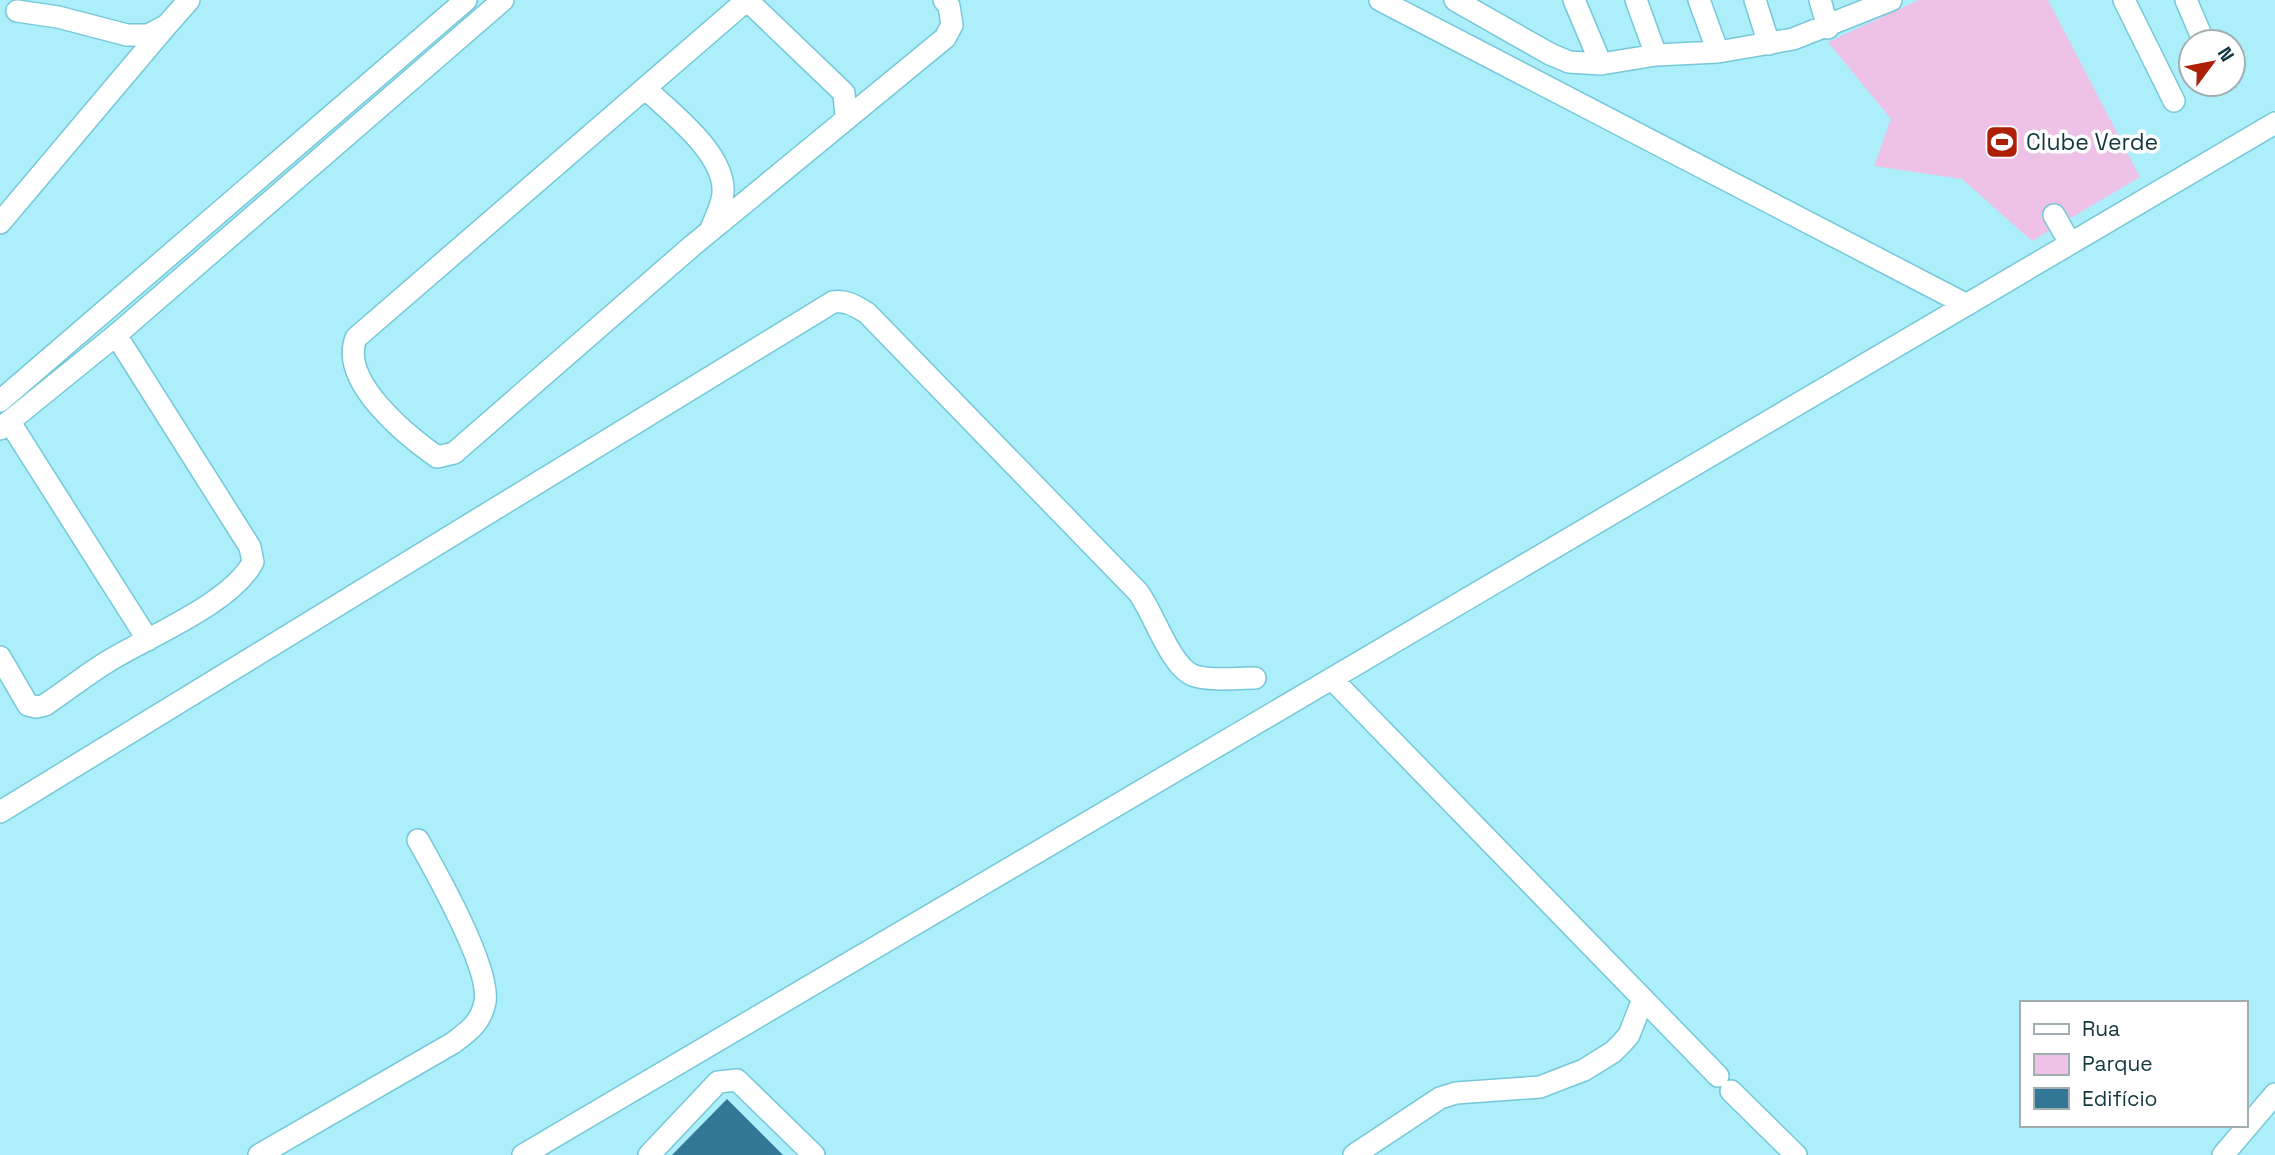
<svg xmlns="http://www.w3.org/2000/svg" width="2275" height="1155" font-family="'Space Grotesk',sans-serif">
  <rect width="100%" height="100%" fill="#adeefb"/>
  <path fill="#eec1e7" d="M1919,0H2048L2140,177L2032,241L1962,179L1874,166L1891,119L1828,42Z"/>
  <path fill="#337797" d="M727,1099L783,1155H672Z"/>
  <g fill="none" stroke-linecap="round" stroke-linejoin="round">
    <defs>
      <path id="minor" d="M747,0L356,338C339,381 406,435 437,457L454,453L692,246L945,38L952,25L949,6L944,0
        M747,0L844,93L846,117
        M1380,0L1967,305
        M1455,0L1550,54L1569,62L1601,64L1656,55L1718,52L1793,39L1891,0
        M1574,0L1601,64
        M1636,0L1656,55
        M1699,0L1718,52
        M1755,0L1769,44
        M1820,0L1828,28
        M2124,0L2174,101
        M2186,0L2204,42
        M17,11L58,17L127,35H148L167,25L189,0
        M645,88C671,113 725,153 723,192C723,204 715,218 711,229
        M2054,215L2070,243
        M0,223L167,25
        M0,401L466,0
        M9,421L148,640
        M0,429L116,335L503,0
        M0,657L28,705L36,707L45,705C66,691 86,675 107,662C147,637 231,604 253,562L250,547L116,335
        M1332,679L1718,1076
        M0,812L833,302C847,300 855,306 867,313L1138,592C1154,613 1171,669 1195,676C1212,681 1236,678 1255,678
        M1731,1091L1796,1155
        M259,1155L453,1043C469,1031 481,1023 485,1002C491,969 436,872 418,840
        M523,1155L2275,123
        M649,1155L718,1082L737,1080L814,1155
        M1354,1155L1440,1098L1456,1093L1540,1087L1584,1070L1613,1052L1622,1043L1629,1035L1643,999
        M2223,1155L2275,1094"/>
    </defs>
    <use href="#minor" stroke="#75c8d8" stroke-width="24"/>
    <use href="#minor" stroke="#fff" stroke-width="21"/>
  </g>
  <defs>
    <symbol id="stadium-square" viewBox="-11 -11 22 22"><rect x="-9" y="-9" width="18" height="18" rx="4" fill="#ad1f07" stroke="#fff"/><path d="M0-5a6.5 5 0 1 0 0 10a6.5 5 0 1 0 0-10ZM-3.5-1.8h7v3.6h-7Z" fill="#fff"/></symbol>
  </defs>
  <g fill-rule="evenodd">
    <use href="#stadium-square" x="1983" y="123" width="38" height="38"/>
  </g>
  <g text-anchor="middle" stroke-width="7" stroke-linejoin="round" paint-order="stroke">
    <g font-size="23" fill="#14383f" stroke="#fff" text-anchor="start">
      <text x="2026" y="150">Clube Verde</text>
    </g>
  </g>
  <rect x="2020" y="1001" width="228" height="126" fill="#ffffff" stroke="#a1afb2" stroke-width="2"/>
  <rect x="2034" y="1024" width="35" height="10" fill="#ffffff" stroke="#a1afb2" stroke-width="2"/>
  <text x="2082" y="1036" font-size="21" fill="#14383f">Rua</text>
  <rect x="2034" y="1054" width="35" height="21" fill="#eec1e7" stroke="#a1afb2" stroke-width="2"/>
  <text x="2082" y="1071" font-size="21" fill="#14383f">Parque</text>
  <rect x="2034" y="1088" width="35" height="21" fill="#337797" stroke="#a1afb2" stroke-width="2"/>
  <text x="2082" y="1106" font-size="21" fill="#14383f">Edifício</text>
  <g transform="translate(2212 63) rotate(58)"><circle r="33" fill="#ffffff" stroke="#a1afb2" stroke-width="2"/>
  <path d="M0-5L12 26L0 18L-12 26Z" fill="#ad1f07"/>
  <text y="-10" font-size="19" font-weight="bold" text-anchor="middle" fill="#14383f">N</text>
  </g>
</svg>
